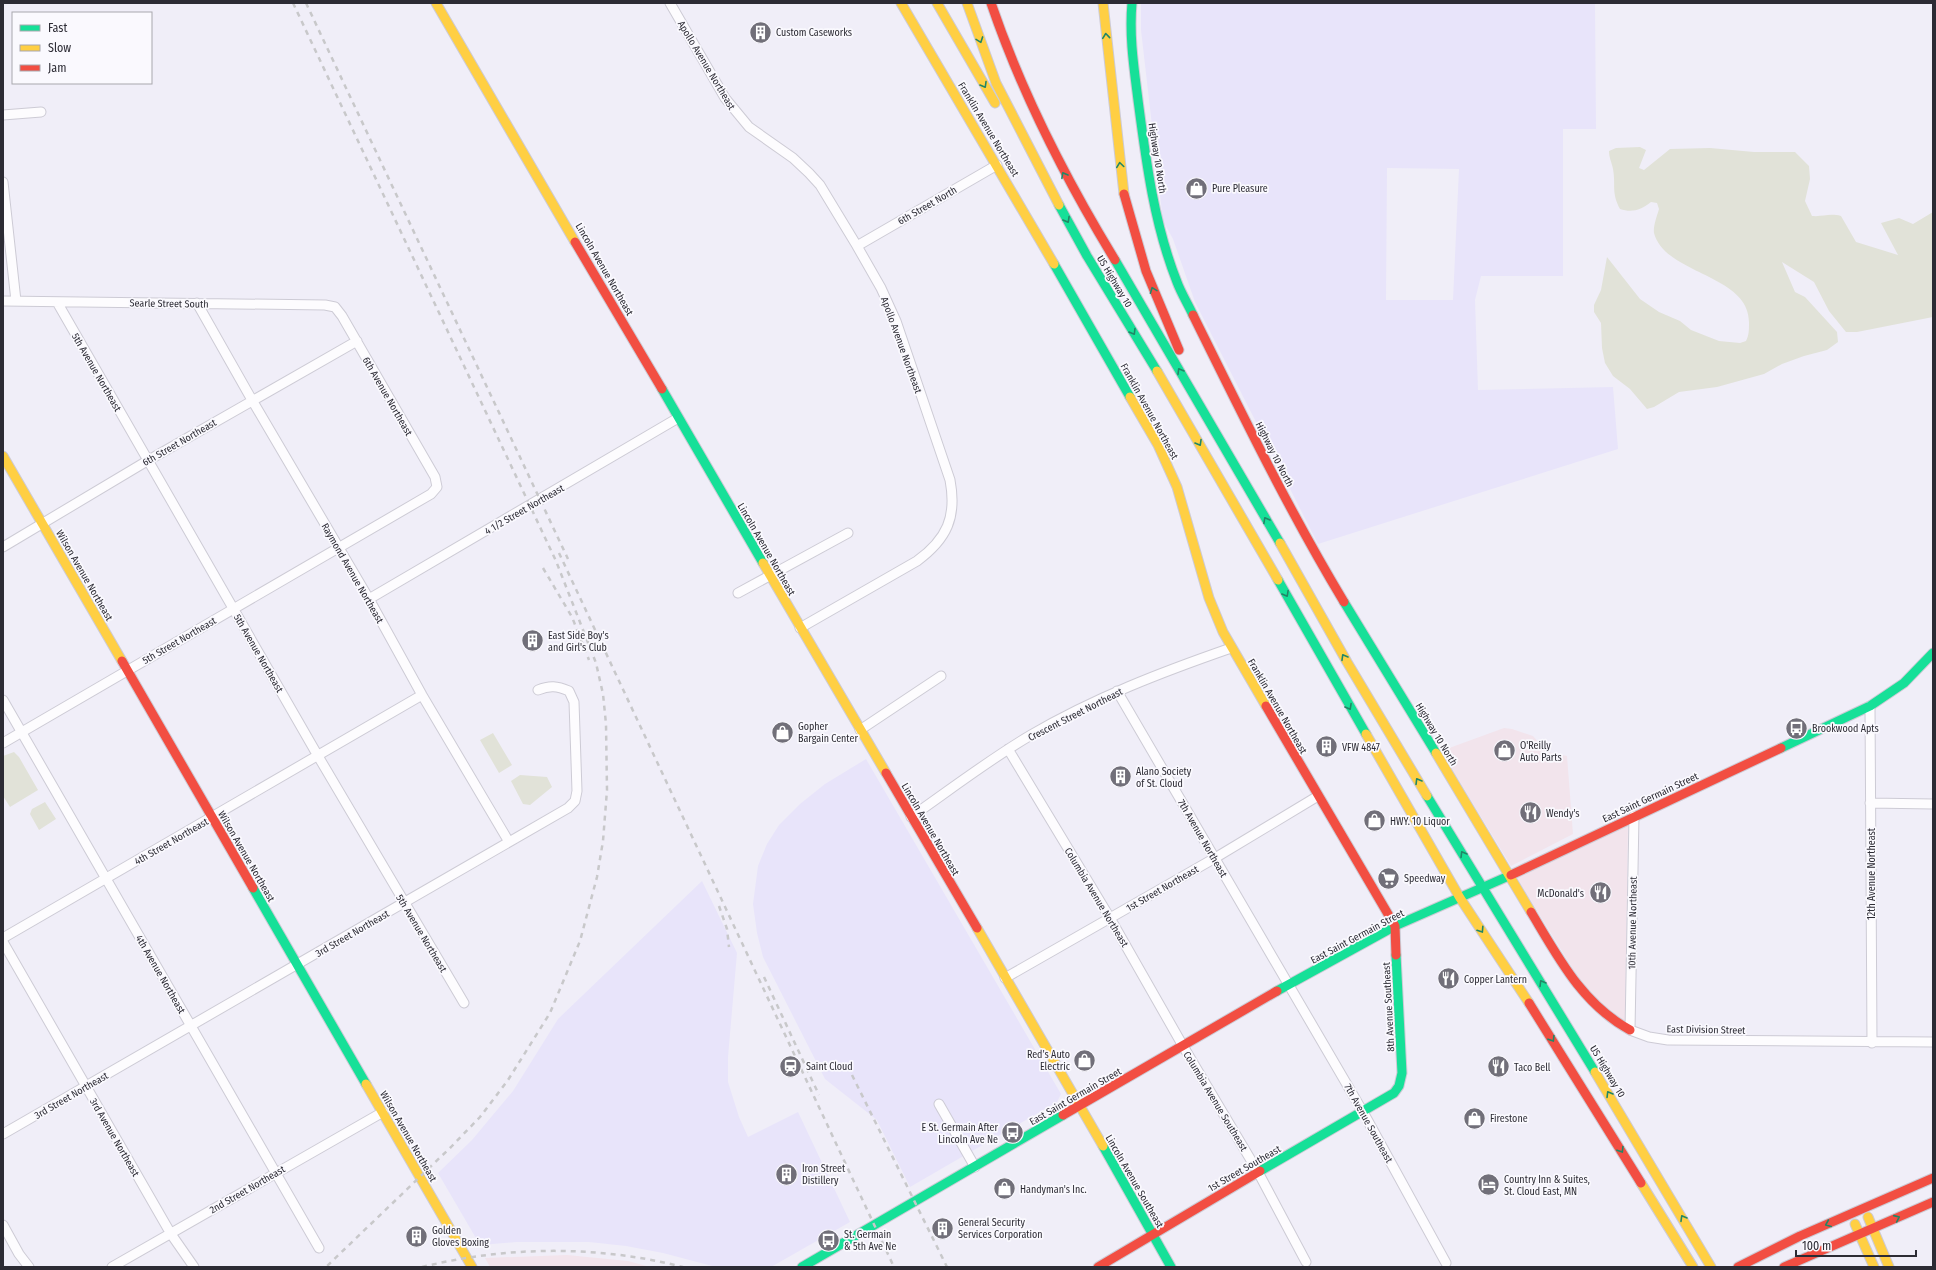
<svg xmlns="http://www.w3.org/2000/svg" width="1936" height="1270" font-family="'Fira Sans Condensed',sans-serif">
  <rect width="100%" height="100%" fill="#f0eef8"/>
  <path fill="#f2e4ec" d="M1504,728L1512,729L1533,736L1547,752L1567,756L1573,834L1511,866L1441,751Z
    M1628,825L1625,1021L1589,995L1517,878Z
    M567,1255L628,1261L650,1267H490L485,1258Z"/>
  <path fill="#e8e4fa" fill-rule="evenodd" d="M1141,3H1595L1596,129H1563V276H1481L1475,300L1478,390L1613,387L1618,449L1318,544L1195,302L1173,239L1163,221L1141,30ZM1387,168L1459,169L1453,300H1386Z
    M866,759L1061,1094L1057,1102L910,1187L877,1120L825,1079L763,957L757,933L753,904L758,866L767,844L779,825L800,804L825,784Z
    M702,881L737,953L728,1057V1082L739,1117L748,1137L798,1112L850,1222L771,1267H716L663,1253L626,1246L589,1242H516L480,1245L438,1173L472,1140L513,1091L558,1019Z"/>
  <path fill="#e1e2d8" d="M1640,147L1646,150L1639,168L1644,170L1670,149L1710,148L1754,152H1795L1809,166L1810,179L1805,201L1812,216C1823,217 1829,213 1841,216L1856,242L1898,255L1881,223L1899,218L1913,224L1933,212V317L1857,332H1846L1829,311L1814,282L1782,262L1795,292L1805,297L1837,332L1838,342L1827,350L1804,356L1782,364L1764,374L1717,387L1679,392L1654,407L1647,409L1630,389L1613,376L1605,363L1602,348L1601,323L1594,312V305L1601,290L1607,257L1640,299L1659,312L1680,321L1691,330L1719,341L1740,343L1746,341C1749,335 1749,330 1749,323C1750,274 1665,275 1654,233C1653,226 1657,216 1659,209L1657,203L1651,202C1641,210 1632,213 1620,209C1611,192 1616,186 1613,169C1612,163 1609,158 1609,151L1616,148Z
    M493,733L512,765L499,773L480,740Z
    M14,752L19,757L38,790L10,807L3,796V756Z
    M520,775L547,777L552,787L530,805L523,804L511,781Z
    M45,802L56,819L39,830L30,814L32,809Z"/>
  <g fill="none" stroke-linecap="round" stroke-linejoin="round">
    <defs>
      <path id="street" d="M670,3L725,98L749,127L793,158L809,173L820,185L857,246L881,288L896,321L950,480C957,517 947,539 917,561L800,628
        M3,115L41,112
        M3,182L16,301
        M857,246L997,165
        M3,301L325,305L335,307L342,316L435,477L437,487L431,494L3,743
        M57,302L318,756L464,1003
        M197,303L252,400L369,599L422,695L509,842
        M3,547L147,461L357,341
        M738,593L848,533
        M369,599L678,418
        M1117,691L1363,1112L1446,1263
        M3,700L319,1248
        M1870,706L1872,1043
        M860,730L941,676
        M1008,749L1110,918L1183,1046L1258,1172L1306,1262
        M1870,803L1933,804
        M1634,816L1630,1030L1649,1037L1668,1040L1933,1042
        M911,817C951,789 990,759 1031,735C1094,698 1162,672 1231,648
        M3,938L422,695
        M3,942L171,1234L194,1267
        M1005,978L1215,858L1318,796
        M939,1104L975,1167
        M3,1134L568,808L575,801L577,791L574,702L569,691C557,686 550,685 538,690
        M3,1225L19,1254L29,1267
        M112,1267L383,1112"/>
      <path id="fast" d="M1132,3C1129,36 1134,68 1138,100C1146,161 1154,224 1177,282C1181,293 1188,304 1193,315
        M1059,205L1087,256L1157,371
        M1115,260L1280,543
        M1054,264L1130,397
        M662,389L763,563
        M1278,580L1366,734
        M1344,602L1436,753
        M1781,748L1870,706L1904,683L1933,653
        M1427,796L1595,1072
        M253,888L366,1084
        M1277,991L1395,926L1511,875
        M1103,1146L1171,1267
        M1260,1171L1394,1093L1399,1086L1402,1073L1396,955
        M802,1267L1063,1115"/>
      <path id="slow" d="M436,3L575,242
        M901,3L1054,264
        M937,3L995,103
        M967,3L996,83L1059,205
        M1103,3L1124,194
        M1157,371L1278,580
        M1130,397L1158,445L1177,487L1209,598L1223,632L1266,706
        M3,456L122,661
        M1280,543L1347,662L1427,796
        M763,563L886,773
        M1366,734L1460,898L1529,1003
        M1436,753L1531,912
        M977,928L1103,1146
        M1595,1072L1711,1267
        M366,1084L472,1267
        M1641,1183L1693,1267
        M1868,1217L1889,1267
        M1855,1224L1874,1267"/>
      <path id="jam" d="M991,3C1022,94 1065,178 1115,260
        M1124,194L1146,271L1179,350
        M575,242L662,389
        M1193,315C1241,412 1288,509 1344,602
        M122,661L253,888
        M1266,706L1395,926L1396,955
        M886,773L977,928
        M1511,875L1781,748
        M1531,912C1558,957 1582,1004 1630,1030
        M1529,1003L1641,1183
        M1063,1115L1277,991
        M1098,1267L1260,1171
        M1738,1267L1800,1236L1933,1178
        M1784,1267L1933,1202"/>
    </defs>
    <use href="#street" stroke="#cdcbd5" stroke-width="11"/>
    <use href="#fast" stroke="#cdcbd5" stroke-width="11"/>
    <use href="#slow" stroke="#cdcbd5" stroke-width="11"/>
    <use href="#jam" stroke="#cdcbd5" stroke-width="11"/>
    <use href="#street" stroke="#fdfcfe" stroke-width="9"/>
    <use href="#fast" stroke="#16e098" stroke-width="9"/>
    <use href="#slow" stroke="#ffcf43" stroke-width="9"/>
    <use href="#jam" stroke="#f24e42" stroke-width="9"/>
    <path stroke="#c8c8ca" stroke-width="2.5" stroke-dasharray="5 5" stroke-linecap="butt" d="M293,3L556,561L596,663L603,694L606,724L607,790L603,841L597,877L580,941L550,1013L508,1080L480,1117L451,1147L326,1267
      M306,3L568,559
      M559,553L894,1267
      M543,568L572,617L589,660
      M719,906L727,929L729,947
      M764,977L819,1095
      M852,1075L947,1267
      M422,1267C508,1246 597,1245 683,1267"/>
  </g>
  <defs><path id="oneway-chevron" d="M-2-3.5L2.5 0L-2 3.5" fill="none" stroke-width="1.6" stroke-linecap="round" stroke-linejoin="round"/></defs>
  <g stroke="#218666">
    <use href="#oneway-chevron" transform="translate(1106 36) rotate(-96)"/>
    <use href="#oneway-chevron" transform="translate(980 40) rotate(70)"/>
    <use href="#oneway-chevron" transform="translate(984 85) rotate(60)"/>
    <use href="#oneway-chevron" transform="translate(1120 165) rotate(-98)"/>
    <use href="#oneway-chevron" transform="translate(1064 175) rotate(-119)"/>
    <use href="#oneway-chevron" transform="translate(1067 220) rotate(61)"/>
    <use href="#oneway-chevron" transform="translate(1153 290) rotate(-111)"/>
    <use href="#oneway-chevron" transform="translate(1133 332) rotate(59)"/>
    <use href="#oneway-chevron" transform="translate(1180 371) rotate(-120)"/>
    <use href="#oneway-chevron" transform="translate(1199 443) rotate(60)"/>
    <use href="#oneway-chevron" transform="translate(1266 520) rotate(-119)"/>
    <use href="#oneway-chevron" transform="translate(1286 594) rotate(61)"/>
    <use href="#oneway-chevron" transform="translate(1344 657) rotate(-120)"/>
    <use href="#oneway-chevron" transform="translate(1349 707) rotate(61)"/>
    <use href="#oneway-chevron" transform="translate(1418 781) rotate(-121)"/>
    <use href="#oneway-chevron" transform="translate(1463 854) rotate(-121)"/>
    <use href="#oneway-chevron" transform="translate(1481 930) rotate(57)"/>
    <use href="#oneway-chevron" transform="translate(1542 983) rotate(-121)"/>
    <use href="#oneway-chevron" transform="translate(1552 1039) rotate(58)"/>
    <use href="#oneway-chevron" transform="translate(1609 1094) rotate(-121)"/>
    <use href="#oneway-chevron" transform="translate(1621 1150) rotate(58)"/>
    <use href="#oneway-chevron" transform="translate(1683 1218) rotate(-120)"/>
    <use href="#oneway-chevron" transform="translate(1897 1218) rotate(-24)"/>
    <use href="#oneway-chevron" transform="translate(1828 1224) rotate(157)"/>
  </g>
  <defs>
    <symbol id="building-disc" viewBox="-11 -11 22 22"><circle r="9.5" fill="#716f79" stroke="#faf9fe"/><path d="M-4-6H4V6H1V3H-1V6H-4ZM-2.5-4.3h1.7v1.8h-1.7ZM.8-4.3h1.7v1.8H.8ZM-2.5-1h1.7V.8h-1.7ZM.8-1h1.7V.8H.8Z" fill="#fff"/></symbol>
    <symbol id="shop-disc" viewBox="-11 -11 22 22"><circle r="9.5" fill="#716f79" stroke="#faf9fe"/><path d="M-5-2.5h2.3a2.7 3.5 0 0 1 5.4 0H5L5.5 6h-11ZM-1.5-2.5h3a1.5 2.3 0 0 0-3 0Z" fill="#fff"/></symbol>
    <symbol id="bus-disc" viewBox="-11 -11 22 22"><circle r="9.5" fill="#716f79" stroke="#faf9fe"/><path d="M-5-6H5V4H4V6H2V4H-2V6H-4V4H-5ZM-3.5-4V0h7V-4ZM-3.5 1.2v1.5H-2V1.2ZM2 1.2v1.5H3.5V1.2Z" fill="#fff"/></symbol>
    <symbol id="restaurant-disc" viewBox="-11 -11 22 22"><circle r="9.5" fill="#716f79" stroke="#faf9fe"/><path d="M-5-6h1v4h1v-4h1v4h1v-4h1v5L-1.5 .5V6h-2V.5L-5-1ZM5-6V6H3V1.5H1.5Q1.5-4 5-6Z" fill="#fff"/></symbol>
    <symbol id="supermarket-disc" viewBox="-11 -11 22 22"><circle r="9.5" fill="#716f79" stroke="#faf9fe"/><path d="M-6-5.5h2.5l.6 2H6L4.5 2H-2.5L-4.4-4H-6ZM-1.5 3.2a1.3 1.3 0 1 0 .1 0ZM3 3.2a1.3 1.3 0 1 0 .1 0Z" fill="#fff"/></symbol>
    <symbol id="station-disc" viewBox="-11 -11 22 22"><circle r="9.5" fill="#716f79" stroke="#faf9fe"/><path d="M-3-6H3Q5-6 5-4V2Q5 4 3 4L4.5 6H3L1.5 4h-3L-3 6H-4.5L-3 4Q-5 4-5 2V-4Q-5-6-3-6ZM-3.5-4v3h7v-3ZM-3.5 1v1.5H-2V1ZM2 1v1.5H3.5V1Z" fill="#fff"/></symbol>
    <symbol id="hotel-disc" viewBox="-11 -11 22 22"><circle r="9.5" fill="#716f79" stroke="#faf9fe"/><path d="M-6-4.5h1.5V1H6V5H4.5V3h-9V5H-6ZM-4 0a1.8 1.8 0 1 1 3.6 0ZM.5 0V-2.5h3Q6-2.5 6 0Z" fill="#fff"/></symbol>
  </defs>
  <g fill-rule="evenodd">
    <use href="#building-disc" x="748" y="20" width="25" height="25"/>
    <use href="#shop-disc" x="1184" y="176" width="25" height="25"/>
    <use href="#building-disc" x="520" y="628" width="25" height="25"/>
    <use href="#bus-disc" x="1784" y="716" width="25" height="25"/>
    <use href="#shop-disc" x="770" y="720" width="25" height="25"/>
    <use href="#building-disc" x="1314" y="734" width="25" height="25"/>
    <use href="#shop-disc" x="1492" y="738" width="25" height="25"/>
    <use href="#building-disc" x="1108" y="764" width="25" height="25"/>
    <use href="#restaurant-disc" x="1518" y="800" width="25" height="25"/>
    <use href="#shop-disc" x="1362" y="808" width="25" height="25"/>
    <use href="#supermarket-disc" x="1376" y="866" width="25" height="25"/>
    <use href="#restaurant-disc" x="1588" y="880" width="25" height="25"/>
    <use href="#restaurant-disc" x="1436" y="966" width="25" height="25"/>
    <use href="#shop-disc" x="1072" y="1048" width="25" height="25"/>
    <use href="#station-disc" x="778" y="1054" width="25" height="25"/>
    <use href="#restaurant-disc" x="1486" y="1054" width="25" height="25"/>
    <use href="#shop-disc" x="1462" y="1106" width="25" height="25"/>
    <use href="#bus-disc" x="1000" y="1120" width="25" height="25"/>
    <use href="#building-disc" x="774" y="1162" width="25" height="25"/>
    <use href="#hotel-disc" x="1476" y="1172" width="25" height="25"/>
    <use href="#shop-disc" x="992" y="1176" width="25" height="25"/>
    <use href="#building-disc" x="930" y="1216" width="25" height="25"/>
    <use href="#building-disc" x="404" y="1224" width="25" height="25"/>
    <use href="#bus-disc" x="816" y="1228" width="25" height="25"/>
  </g>
  <g text-anchor="middle" stroke-width="3.5" stroke-linejoin="round" paint-order="stroke">
    <g font-size="10" fill="#2c2b34" stroke="#faf9fe" text-anchor="start">
      <text x="776" y="36">Custom Caseworks</text>
      <text x="1212" y="192">Pure Pleasure</text>
      <text x="548" y="639">East Side Boy's<tspan x="548" dy="12">and Girl's Club</tspan></text>
      <text x="798" y="730">Gopher<tspan x="798" dy="12">Bargain Center</tspan></text>
      <text x="1812" y="732">Brookwood Apts</text>
      <text x="1520" y="749">O'Reilly<tspan x="1520" dy="12">Auto Parts</tspan></text>
      <text x="1342" y="751">VFW 4847</text>
      <text x="1136" y="775">Alano Society<tspan x="1136" dy="12">of St. Cloud</tspan></text>
      <text x="1546" y="817">Wendy's</text>
      <text x="1390" y="825">HWY. 10 Liquor</text>
      <text x="1404" y="882">Speedway</text>
      <text x="1584" y="897" text-anchor="end">McDonald's</text>
      <text x="1464" y="983">Copper Lantern</text>
      <text x="1070" y="1058" text-anchor="end">Red’s Auto<tspan x="1070" dy="12">Electric</tspan></text>
      <text x="806" y="1070">Saint Cloud</text>
      <text x="1514" y="1071">Taco Bell</text>
      <text x="1490" y="1122">Firestone</text>
      <text x="998" y="1131" text-anchor="end">E St. Germain After<tspan x="998" dy="12">Lincoln Ave Ne</tspan></text>
      <text x="802" y="1172">Iron Street<tspan x="802" dy="12">Distillery</tspan></text>
      <text x="1504" y="1183">Country Inn &amp; Suites,<tspan x="1504" dy="12">St. Cloud East, MN</tspan></text>
      <text x="1020" y="1193">Handyman's Inc.</text>
      <text x="958" y="1226">General Security<tspan x="958" dy="12">Services Corporation</tspan></text>
      <text x="432" y="1234">Golden<tspan x="432" dy="12">Gloves Boxing</tspan></text>
      <text x="844" y="1238">St. Germain<tspan x="844" dy="12">&amp; 5th Ave Ne</tspan></text>
    </g>
    <g font-size="10" fill="#2c2b34" stroke="#faf9fe">
      <text transform="translate(707 65) rotate(59)" y="4">Apollo Avenue Northeast</text>
      <text transform="translate(989 129) rotate(59)" y="4">Franklin Avenue Northeast</text>
      <text transform="translate(1158 158) rotate(81)" y="4">Highway 10 North</text>
      <text transform="translate(927 205) rotate(-30)" y="4">6th Street North</text>
      <text transform="translate(605 269) rotate(60)" y="4">Lincoln Avenue Northeast</text>
      <text transform="translate(1115 281) rotate(59)" y="4">US Highway 10</text>
      <text transform="translate(169 303) rotate(1)" y="4">Searle Street South</text>
      <text transform="translate(902 345) rotate(70)" y="4">Apollo Avenue Northeast</text>
      <text transform="translate(97 372) rotate(60)" y="4">5th Avenue Northeast</text>
      <text transform="translate(388 396) rotate(60)" y="4">6th Avenue Northeast</text>
      <text transform="translate(1150 411) rotate(61)" y="4">Franklin Avenue Northeast</text>
      <text transform="translate(179 442) rotate(-30)" y="4">6th Street Northeast</text>
      <text transform="translate(1275 454) rotate(63)" y="4">Highway 10 North</text>
      <text transform="translate(524 509) rotate(-30)" y="4">4 1/2 Street Northeast</text>
      <text transform="translate(767 549) rotate(60)" y="4">Lincoln Avenue Northeast</text>
      <text transform="translate(353 573) rotate(60)" y="4">Raymond Avenue Northeast</text>
      <text transform="translate(85 575) rotate(60)" y="4">Wilson Avenue Northeast</text>
      <text transform="translate(179 640) rotate(-30)" y="4">5th Street Northeast</text>
      <text transform="translate(259 653) rotate(60)" y="4">5th Avenue Northeast</text>
      <text transform="translate(1278 706) rotate(60)" y="4">Franklin Avenue Northeast</text>
      <text transform="translate(1075 714) rotate(-27)" y="4">Crescent Street Northeast</text>
      <text transform="translate(1437 734) rotate(59)" y="4">Highway 10 North</text>
      <text transform="translate(1650 797) rotate(-25)" y="4">East Saint Germain Street</text>
      <text transform="translate(931 829) rotate(60)" y="4">Lincoln Avenue Northeast</text>
      <text transform="translate(1203 838) rotate(60)" y="4">7th Avenue Northeast</text>
      <text transform="translate(171 841) rotate(-30)" y="4">4th Street Northeast</text>
      <text transform="translate(247 856) rotate(60)" y="4">Wilson Avenue Northeast</text>
      <text transform="translate(1871 874) rotate(-90)" y="4">12th Avenue Northeast</text>
      <text transform="translate(1162 888) rotate(-30)" y="4">1st Street Northeast</text>
      <text transform="translate(1097 897) rotate(59)" y="4">Columbia Avenue Northeast</text>
      <text transform="translate(1632 923) rotate(-89)" y="4">10th Avenue Northeast</text>
      <text transform="translate(352 933) rotate(-30)" y="4">3rd Street Northeast</text>
      <text transform="translate(422 933) rotate(59)" y="4">5th Avenue Northeast</text>
      <text transform="translate(1357 936) rotate(-28)" y="4">East Saint Germain Street</text>
      <text transform="translate(161 974) rotate(60)" y="4">4th Avenue Northeast</text>
      <text transform="translate(1388 1007) rotate(-93)" y="4">8th Avenue Southeast</text>
      <text transform="translate(1706 1029) rotate(1)" y="4">East Division Street</text>
      <text transform="translate(1608 1071) rotate(59)" y="4">US Highway 10</text>
      <text transform="translate(71 1095) rotate(-30)" y="4">3rd Street Northeast</text>
      <text transform="translate(1075 1096) rotate(-30)" y="4">East Saint Germain Street</text>
      <text transform="translate(1216 1101) rotate(59)" y="4">Columbia Avenue Southeast</text>
      <text transform="translate(1369 1123) rotate(61)" y="4">7th Avenue Southeast</text>
      <text transform="translate(409 1136) rotate(60)" y="4">Wilson Avenue Northeast</text>
      <text transform="translate(115 1137) rotate(60)" y="4">3rd Avenue Northeast</text>
      <text transform="translate(1244 1168) rotate(-30)" y="4">1st Street Southeast</text>
      <text transform="translate(1135 1181) rotate(60)" y="4">Lincoln Avenue Southeast</text>
      <text transform="translate(247 1189) rotate(-30)" y="4">2nd Street Northeast</text>
    </g>
  </g>
  <rect width="1936" height="1270" fill="none" stroke="#2c2b34" stroke-width="8"/>
  <rect x="12" y="12" width="140" height="72" fill="#faf9fe" stroke="#a8a7ad"/>
  <rect x="20" y="25" width="20" height="6" fill="#16e098" stroke="#a8a7ad"/>
  <text x="48" y="32" font-size="12" fill="#2c2b34">Fast</text>
  <rect x="20" y="45" width="20" height="6" fill="#ffcf43" stroke="#a8a7ad"/>
  <text x="48" y="52" font-size="12" fill="#2c2b34">Slow</text>
  <rect x="20" y="65" width="20" height="6" fill="#f24e42" stroke="#a8a7ad"/>
  <text x="48" y="72" font-size="12" fill="#2c2b34">Jam</text>
  <path d="M1796 1250v6h120v-6" fill="none" stroke="#2c2b34" stroke-width="2"/>
  <text x="1802" y="1250" font-size="12" fill="#2c2b34" stroke="#faf9fe" stroke-width="3" paint-order="stroke">100 m</text>
</svg>
